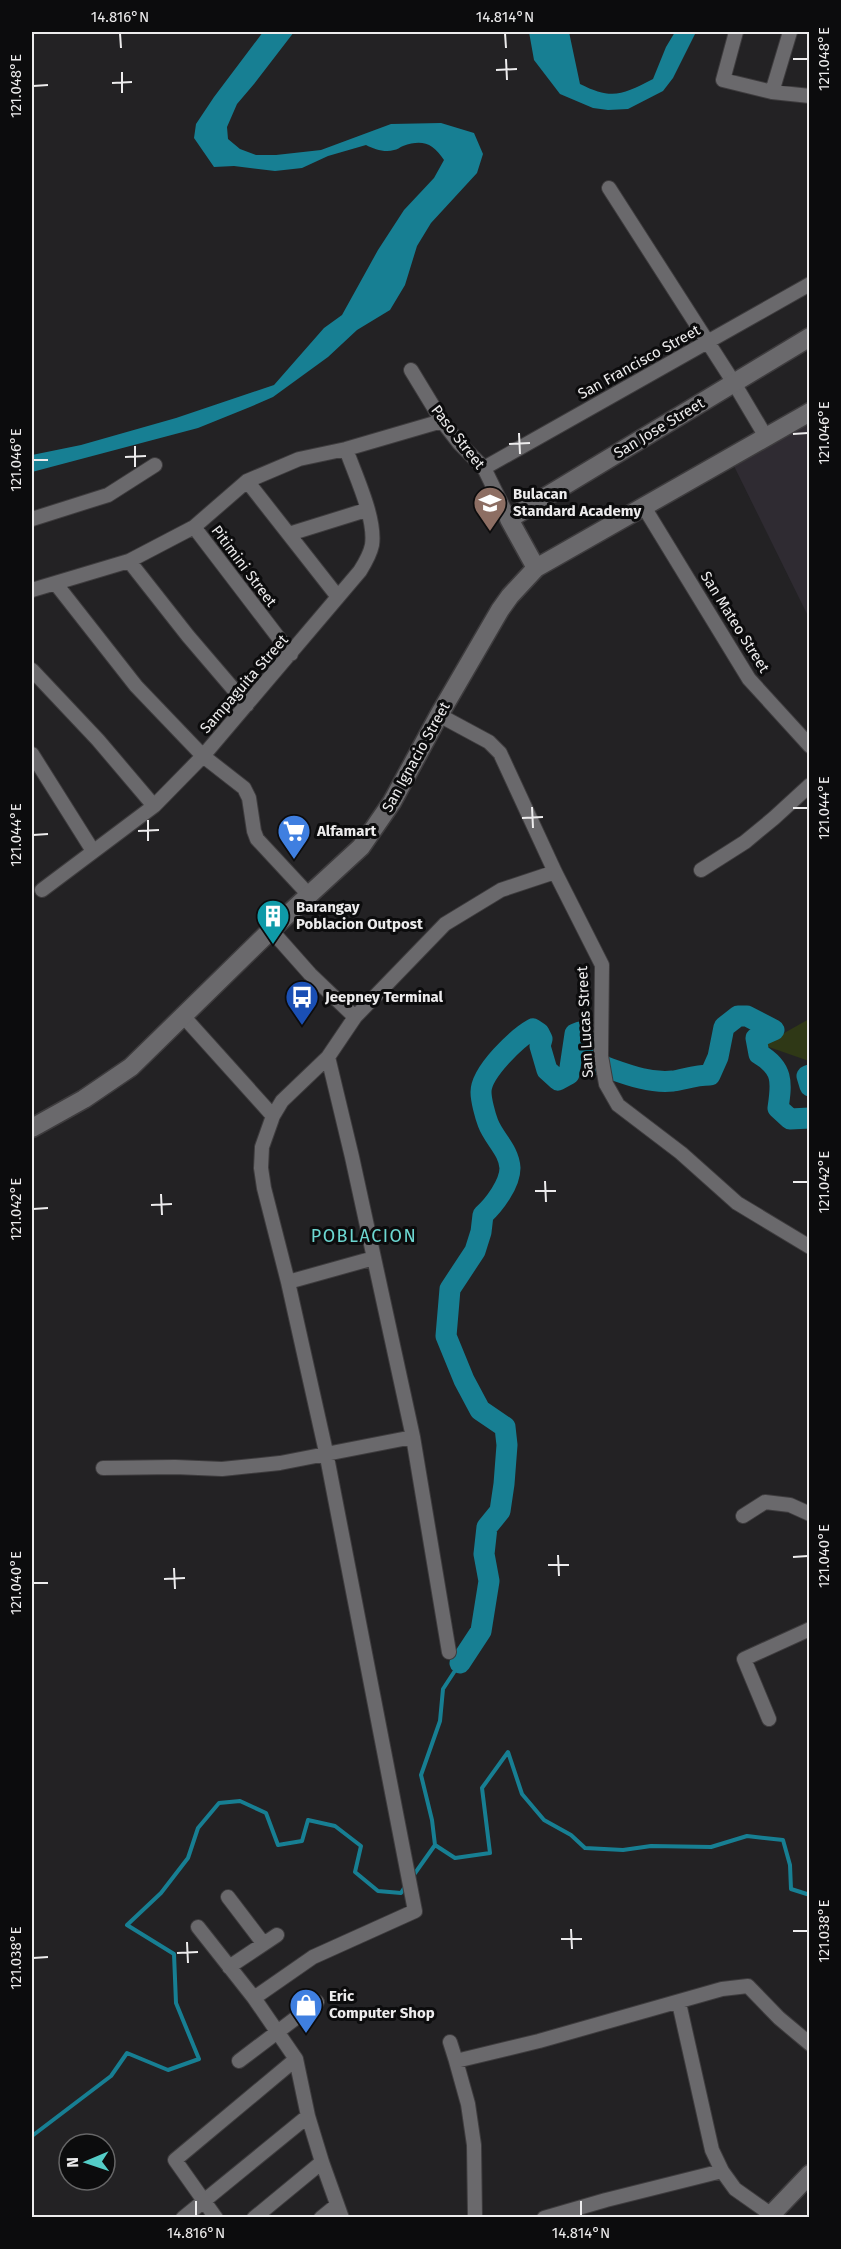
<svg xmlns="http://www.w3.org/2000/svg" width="841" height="2249" font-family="'Fira Sans',sans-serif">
  <rect width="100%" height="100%" fill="#232224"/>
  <path fill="#2f2b32" d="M809,422V618L734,466Z"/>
  <path fill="#2f3816" d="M809,1019V1061L763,1045Z"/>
  <path fill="#177f93" d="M263,32H294L254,84L237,104L227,127L228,139L240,149L256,155H276L321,150L391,124L441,123L474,133L483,154L477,173L431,223L417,246L405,285L390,310L357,330L328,357L273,397L250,407L198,428L32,472V455L81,445L176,418L274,385L324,328L342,315L378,250L404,210L434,178L444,160C433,143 422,139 403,146C400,147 397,150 394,150C385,153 374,149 366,145L328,156L302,168L275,171L234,166L214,167L194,138L196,124L214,97Z
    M529,32H569L580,84C612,100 622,95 653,79L666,47L675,32H696L673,78L663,91L628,109L608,110L593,108L560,94L534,60Z"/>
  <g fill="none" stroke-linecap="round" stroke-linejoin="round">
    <path stroke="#177f93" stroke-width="4" d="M435,1845L432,1820L421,1775L440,1721L443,1689L460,1663
      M413,1876L435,1845L455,1858L490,1853L482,1788L508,1752L522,1794L544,1820L571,1835L585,1848L623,1850L651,1846L711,1847L747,1836L783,1840L790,1865L791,1889L810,1895
      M32,2136L111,2076L127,2053L168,2070L199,2059L176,2003L174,1954L127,1925L161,1893L188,1858L198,1828L219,1803L240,1801L266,1813L278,1845L302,1841L308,1820L335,1826L361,1846L355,1872L378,1891L401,1893L406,1885"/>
    <path stroke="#177f93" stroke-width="21" d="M810,1075L807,1076L810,1086
      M460,1663L481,1631L489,1581L484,1554L487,1527L500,1511L504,1484L507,1445L505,1427L480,1410L464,1380L446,1336L450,1289L475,1251L481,1232L483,1215C494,1205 510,1184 510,1168C509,1150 494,1139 488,1123C485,1115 481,1100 481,1092C481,1072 517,1038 533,1029L539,1033L542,1039L540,1046L547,1070L558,1080L569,1074L575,1034L580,1032C587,1041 588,1053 594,1063C619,1071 646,1084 673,1081C685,1079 696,1075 710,1075L718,1057L724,1027L738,1016H747L774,1030L756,1038L759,1054C783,1068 782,1082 778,1108L790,1119L810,1118"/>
    <defs>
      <path id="street" d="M736,32L723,80L772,92L810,96
        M772,92L790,32
        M609,188L734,383L766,437
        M411,370L442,421L459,443L484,468L509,519
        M484,468L810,284
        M247,481L338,597
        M644,507L749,679L810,746
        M32,519L108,495L155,465
        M194,527L291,654
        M289,534L366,510
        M129,561L188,636L247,705
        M56,584L136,686L203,756L244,788L249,798L254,831L257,839L309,895
        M32,590L129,561L194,527L247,481L299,459L346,449L442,421
        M32,670L98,740L154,806
        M439,715L489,742L500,753L555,872L602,965L601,1056L606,1084L618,1105L681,1153L737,1203L810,1247
        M32,754L93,851
        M701,870L745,842L774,818L810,785
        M42,890L154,806L203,756L360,571C365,563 370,555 372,545C376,518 355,475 346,449
        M271,930L310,974L355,1017
        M184,1017L273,1116
        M328,1057L352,1157L413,1437L449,1652
        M288,1282L374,1258
        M103,1468L175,1467L222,1469L280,1463L413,1437
        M743,1516L765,1502L790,1505L810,1514
        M769,1719L744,1659L810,1629
        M228,1897L263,1943
        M198,1927L254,1998L313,1957L415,1911L326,1452L288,1282L264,1188L261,1168L262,1147L273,1116L282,1101L328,1057L355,1017L445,924L501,890L555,872
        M229,1967L277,1935
        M679,2003L712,2150L722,2171
        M450,2042L456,2061
        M239,2061L317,2002
        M308,2116L322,2162L342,2218
        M183,2218L308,2116L296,2059L254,1998
        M216,2218L175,2160L296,2059
        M254,2218L322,2162
        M321,2218L337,2205
        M475,2218L474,2145L468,2104L456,2061L539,2041L722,1989L748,1986L779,2018L810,2044
        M544,2218L606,2200L722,2171L735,2189L776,2218"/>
      <path id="secondary" d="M536,568L509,519L810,337
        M32,1128L84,1099L131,1067L271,930L361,847L392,802L439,715L500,610L510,596L536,568L810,412
        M768,2218L810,2174"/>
    </defs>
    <use href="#street" stroke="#3e3c3e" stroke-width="16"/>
    <use href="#secondary" stroke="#3e3c3e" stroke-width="21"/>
    <use href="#street" stroke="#6a696c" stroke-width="14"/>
    <use href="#secondary" stroke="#6a696c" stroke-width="18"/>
  </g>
  <path fill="none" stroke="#edeced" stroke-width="2" d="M120,33L121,48M505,33L506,48M506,59L507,80M793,59H808M496,70L517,69M122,72V93M112,83L132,82M33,86L48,85M519,433L520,454M793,434L808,433M509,444L530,443M135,446V467M125,457L146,456M33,460H48M532,807L533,828M793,808H808M522,818L543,817M148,820V841M138,831L159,830M33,835L48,834M545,1181L546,1202M793,1182H808M535,1191H556M161,1194L162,1215M151,1205L172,1204M33,1209L48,1208M558,1555L559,1576M793,1557L808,1556M548,1565H569M174,1568L175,1589M164,1579L185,1578M33,1583H48M571,1929L572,1949M793,1931H808M561,1939H582M187,1942L188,1963M177,1953L198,1952M33,1958L48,1957M196,2201V2216M581,2201V2216"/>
  <defs>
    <symbol id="school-pin" viewBox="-11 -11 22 30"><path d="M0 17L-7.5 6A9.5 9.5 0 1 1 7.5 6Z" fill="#8d6e63" stroke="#0c0c0d"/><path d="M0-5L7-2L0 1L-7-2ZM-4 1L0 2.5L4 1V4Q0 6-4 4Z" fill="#fff"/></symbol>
    <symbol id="supermarket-pin" viewBox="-11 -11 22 30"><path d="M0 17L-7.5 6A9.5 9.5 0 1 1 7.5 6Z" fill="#3f7fe0" stroke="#0c0c0d"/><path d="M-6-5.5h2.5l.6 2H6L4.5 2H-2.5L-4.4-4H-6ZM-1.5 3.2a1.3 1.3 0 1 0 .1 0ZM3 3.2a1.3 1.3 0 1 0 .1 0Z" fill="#fff"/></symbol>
    <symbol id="building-pin" viewBox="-11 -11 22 30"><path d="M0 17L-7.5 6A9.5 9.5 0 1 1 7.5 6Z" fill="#0f9aa8" stroke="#0c0c0d"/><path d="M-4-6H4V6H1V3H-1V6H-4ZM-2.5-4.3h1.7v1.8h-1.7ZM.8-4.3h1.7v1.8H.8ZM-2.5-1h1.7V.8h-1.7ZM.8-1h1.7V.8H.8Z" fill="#fff"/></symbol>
    <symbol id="bus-pin" viewBox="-11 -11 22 30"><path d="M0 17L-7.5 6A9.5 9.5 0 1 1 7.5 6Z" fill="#1a4fb4" stroke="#0c0c0d"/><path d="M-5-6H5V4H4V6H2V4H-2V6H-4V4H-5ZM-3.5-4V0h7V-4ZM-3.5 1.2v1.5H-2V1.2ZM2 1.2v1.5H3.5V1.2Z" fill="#fff"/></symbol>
    <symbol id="shop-pin" viewBox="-11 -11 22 30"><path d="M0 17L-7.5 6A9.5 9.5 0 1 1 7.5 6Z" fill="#3f7fe0" stroke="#0c0c0d"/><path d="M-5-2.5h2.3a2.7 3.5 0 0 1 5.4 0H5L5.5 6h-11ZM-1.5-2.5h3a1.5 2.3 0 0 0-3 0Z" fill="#fff"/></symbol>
  </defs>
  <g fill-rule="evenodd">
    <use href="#school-pin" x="471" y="484" width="38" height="52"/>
    <use href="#supermarket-pin" x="275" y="812" width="38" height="52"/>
    <use href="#building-pin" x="254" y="897" width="38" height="52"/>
    <use href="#bus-pin" x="283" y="978" width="38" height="52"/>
    <use href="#shop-pin" x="287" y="1986" width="38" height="52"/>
  </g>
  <g text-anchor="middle" stroke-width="6" stroke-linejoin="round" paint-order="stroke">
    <g font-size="15" fill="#edeced" stroke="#0c0c0d">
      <text transform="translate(639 362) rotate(-29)" y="5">San Francisco Street</text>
      <text transform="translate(659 428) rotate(-31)" y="5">San Jose Street</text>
      <text transform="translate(458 437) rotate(52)" y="5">Paso Street</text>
      <text transform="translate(244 566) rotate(53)" y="5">Pitimini Street</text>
      <text transform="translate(735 622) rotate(58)" y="5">San Mateo Street</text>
      <text transform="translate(244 684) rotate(-49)" y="5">Sampaguita Street</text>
      <text transform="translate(416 757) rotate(-61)" y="5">San Ignacio Street</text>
      <text transform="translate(585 1022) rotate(-93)" y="5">San Lucas Street</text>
    </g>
    <g font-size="15" font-weight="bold" fill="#edeced" stroke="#0c0c0d" text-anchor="start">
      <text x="513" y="499">Bulacan<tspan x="513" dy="17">Standard Academy</tspan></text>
      <text x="317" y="836">Alfamart</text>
      <text x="296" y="912">Barangay<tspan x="296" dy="17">Poblacion Outpost</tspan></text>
      <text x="325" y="1002">Jeepney Terminal</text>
      <text x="329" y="2001">Eric<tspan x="329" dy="17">Computer Shop</tspan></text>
    </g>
    <g font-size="18" letter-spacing="1.5" fill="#6cd7d1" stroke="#0c0c0d">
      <text x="364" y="1242">POBLACION</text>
    </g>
  </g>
  <rect width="841" height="2249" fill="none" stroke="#0c0c0d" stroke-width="66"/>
  <g transform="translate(87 2162) rotate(268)"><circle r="28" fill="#0c0c0d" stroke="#666667" stroke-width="1.5"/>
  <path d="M0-4.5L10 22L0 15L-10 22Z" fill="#54cdc7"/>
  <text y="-9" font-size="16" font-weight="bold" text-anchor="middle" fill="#edeced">N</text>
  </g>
  <rect x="33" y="33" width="775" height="2183" fill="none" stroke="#edeced" stroke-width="2"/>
  <g font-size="15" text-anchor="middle" fill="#edeced">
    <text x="120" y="22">14.816°N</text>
    <text x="505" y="22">14.814°N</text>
    <text transform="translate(824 59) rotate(-90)" y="5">121.048°E</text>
    <text transform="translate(16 86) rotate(-90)" y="5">121.048°E</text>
    <text transform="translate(824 433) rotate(-90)" y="5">121.046°E</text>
    <text transform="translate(16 460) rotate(-90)" y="5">121.046°E</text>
    <text transform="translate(824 808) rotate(-90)" y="5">121.044°E</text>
    <text transform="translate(16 835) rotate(-90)" y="5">121.044°E</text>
    <text transform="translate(824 1182) rotate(-90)" y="5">121.042°E</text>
    <text transform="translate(16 1209) rotate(-90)" y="5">121.042°E</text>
    <text transform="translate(824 1556) rotate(-90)" y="5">121.040°E</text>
    <text transform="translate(16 1583) rotate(-90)" y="5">121.040°E</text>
    <text transform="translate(824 1931) rotate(-90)" y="5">121.038°E</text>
    <text transform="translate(16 1958) rotate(-90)" y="5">121.038°E</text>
    <text x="196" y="2238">14.816°N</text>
    <text x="581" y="2238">14.814°N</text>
  </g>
</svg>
